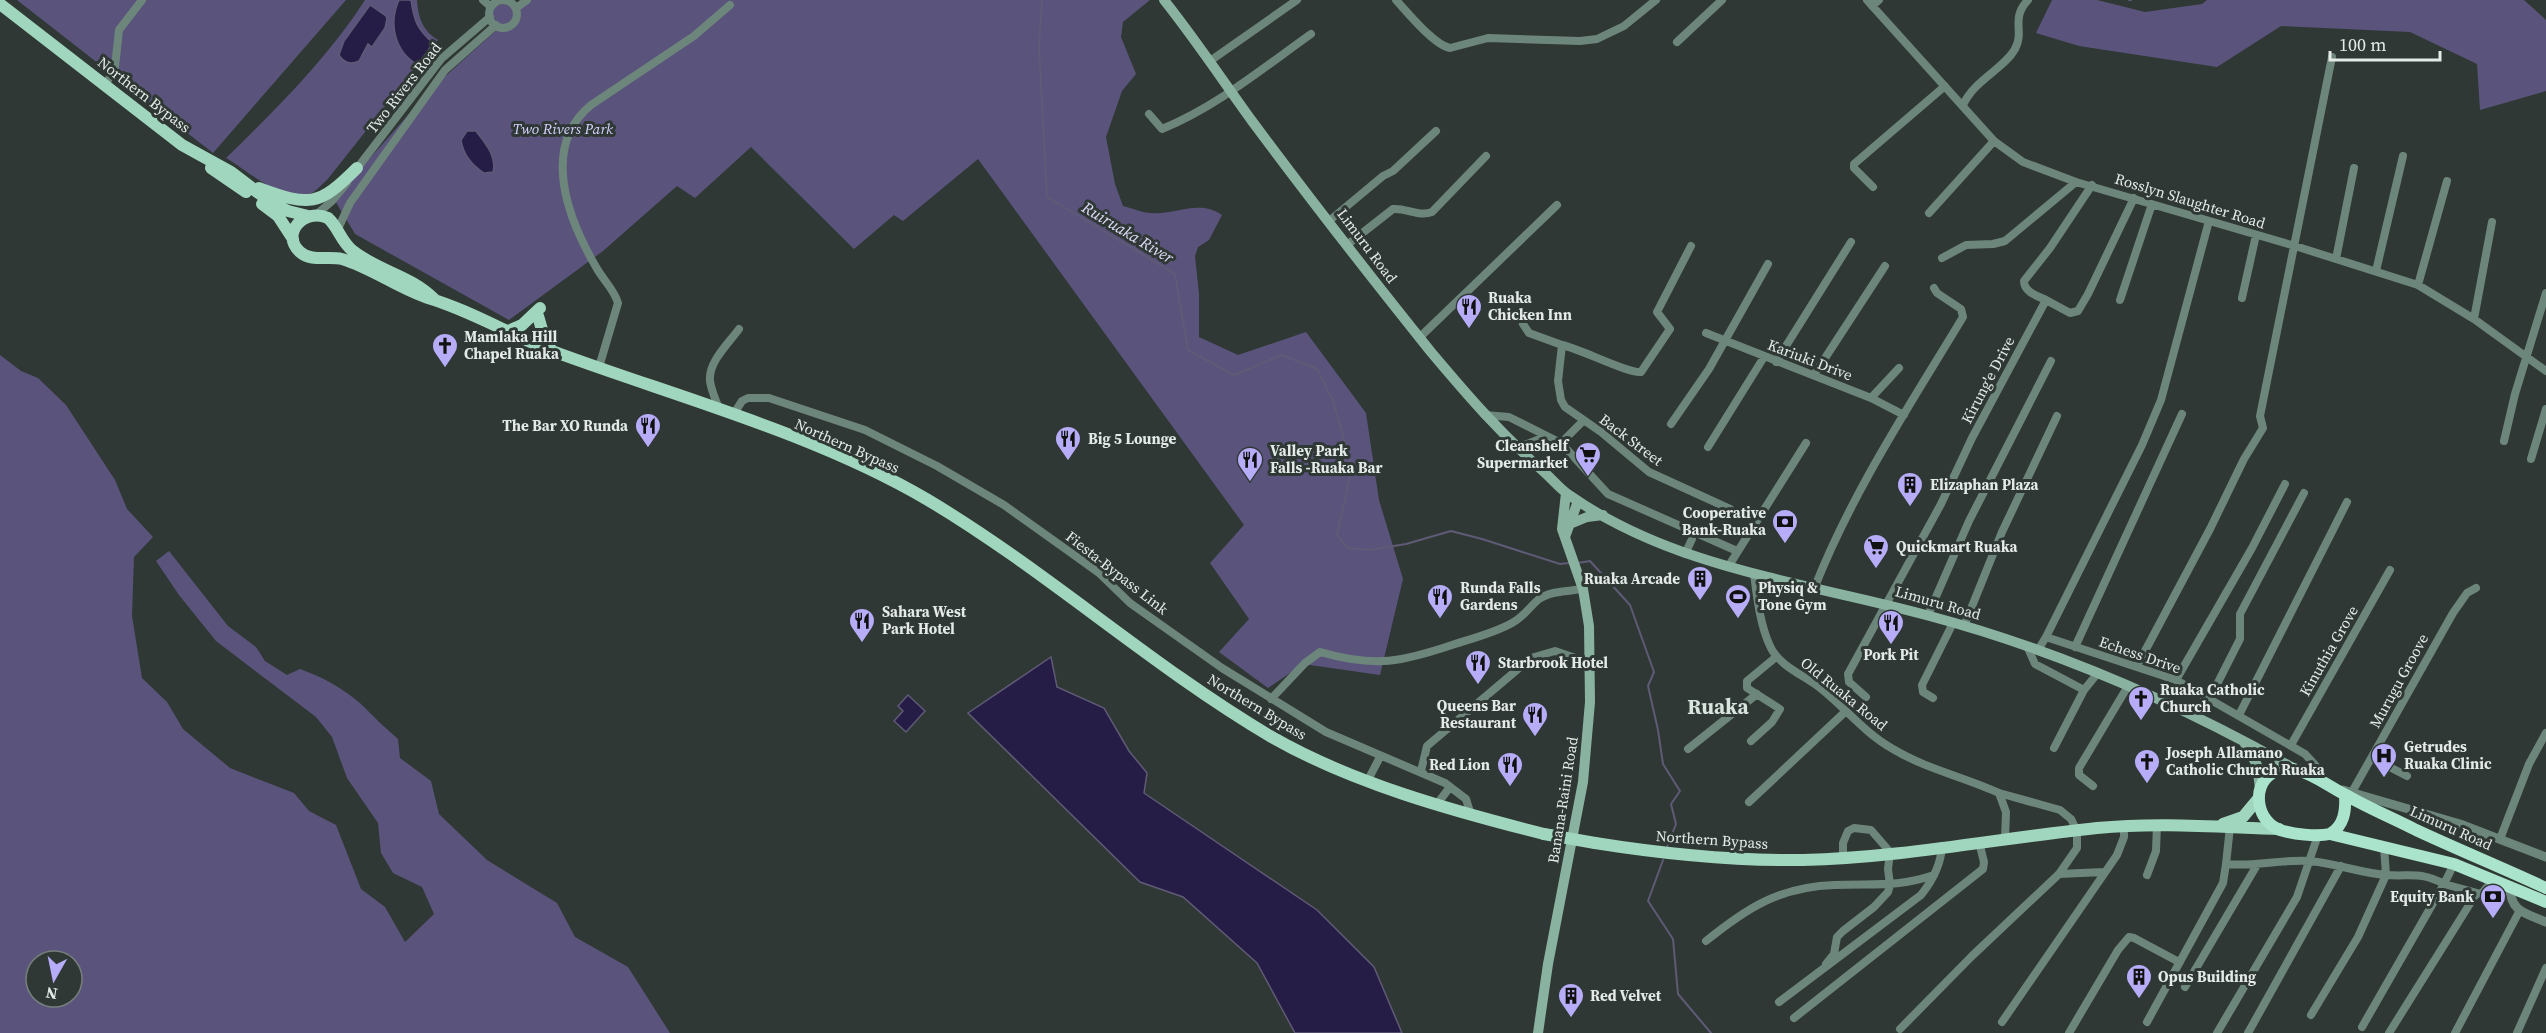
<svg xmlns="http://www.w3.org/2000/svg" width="2546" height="1033" font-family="'Source Serif 4',serif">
  <rect width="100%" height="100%" fill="#2f3834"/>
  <path fill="#5a547c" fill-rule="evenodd" d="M17,0H346L213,153Z
    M365,0H417C418,18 423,31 438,40L327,180C322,184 317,190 312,193C286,206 247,170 226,158C275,110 328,58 365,0Z
    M529,0H1150L1123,22L1121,37L1136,74L1122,91L1106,137L1115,184L1123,206C1132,208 1142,213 1151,213C1177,215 1198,199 1222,215L1209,240L1198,247L1195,256L1199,294V337L1238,355L1306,332L1366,413L1379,500L1403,579L1380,675L1303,664L1268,688L1219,652L1249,619L1210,563L1244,525L978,159L903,221L894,215L854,249L751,147L695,198L677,186L603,251L509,320L355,234L334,199L431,89L501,26L492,16L495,6L506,3L513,8L515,13Z
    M2052,0H2097L2145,12L2202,4L2207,0H2524L2546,20V91L2480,110L2477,64L2410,32L2281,26L2217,67L2079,46L2036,33Z
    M0,355L21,371L38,378L66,405L115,480L127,509L153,537L134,557L132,616L142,678L167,702L183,729L230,768L294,793L309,811L336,825L361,889L385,907L405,942L434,914L422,887L393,873L381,853L378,823L347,778L332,737L316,717L216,641L179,595L156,561L169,551L228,626L256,647L265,661L287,675L300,669C322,677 343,688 361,704C373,716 385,728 398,739L400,758L431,781L439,814L487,860L557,903L575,937L628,967L670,1033H0ZM36,961H72V997H36Z"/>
  <path fill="#261d46" stroke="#5f5a76" stroke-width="1.5" d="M399,0H411C414,21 417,29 433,43L418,65C395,52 388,24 399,0Z
    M370,5L386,16L387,19L385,28L372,47L368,44L359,61C351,65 344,63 339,55L344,41Z
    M467,131H476C485,143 497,156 493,172L484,173C472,165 463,154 461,140Z
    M1051,657L1057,687L1104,708L1129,751L1147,773L1144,793L1317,910L1374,967L1402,1033H1295L1257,963L1183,897L1140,882L968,713Z
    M908,695L925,711L906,732L894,721L903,711L898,706Z"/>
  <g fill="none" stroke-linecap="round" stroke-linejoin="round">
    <path stroke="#5f5a76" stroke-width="2" d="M1042,0L1039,46L1047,197L1175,274L1188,350L1234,375L1282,355L1317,369L1333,401L1352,467L1337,535L1348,548L1370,550L1406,544L1451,531L1482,539L1560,564L1569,563
      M2129,0H2131
      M1578,563L1590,561L1630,605L1654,672L1648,686L1658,730L1663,764L1680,791L1671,804L1676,824L1667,847
      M1663,860L1648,901L1673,939L1678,994L1711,1033"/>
    <path stroke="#6d867b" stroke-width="8" d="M483,0L491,7
      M1396,0C1408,13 1434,45 1450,48L1488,38L1580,41L1597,39L1624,26L1656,0
      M1867,0L1994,141L2023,162L2076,182L2295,246L2418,285L2474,319L2546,371
      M489 14a14 14 0 1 1 28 0a14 14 0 1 1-28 0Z
      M1872,6L1879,0
      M516,8L527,0
      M1677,42L1722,0
      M1210,61L1297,0
      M106,84L115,67L119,30L142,0
      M1963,105C1974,80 2004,69 2015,49C2025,31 2010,19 2028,0
      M1149,114L1162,129C1216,107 1263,68 1311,34
      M355,171L441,59L490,17
      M1873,187L1854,168V164L1945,86
      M1929,213L1994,141
      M317,214L332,201L347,183
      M1329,221L1383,176L1393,171L1436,131
      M337,231L350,203L445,70L496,25
      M1347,245L1393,209C1407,208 1419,217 1432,212L1486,156
      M1942,258L1966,245L1993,244L2005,241L2076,182
      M2336,259L2354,168
      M2376,271L2403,156
      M2418,285L2447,181
      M2242,298L2256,235
      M2046,300L2070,313L2078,311L2088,294L2134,198
      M2120,300L2152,204
      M2474,319L2492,222
      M1523,324L1529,333L1562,345L1558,381L1561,400L1565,407L1601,432L1649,472L1730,509
      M1706,333L1871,398L1904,415
      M1419,338L1557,205
      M1562,345C1581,349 1629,374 1641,372L1670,329L1657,312L1691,246
      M1776,362L1851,242
      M599,367L618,303C614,289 603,280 596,267C568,219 540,147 591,105L694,36L730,5
      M1814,375L1885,266
      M1871,398L1899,368
      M719,409C716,400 711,390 710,381C708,362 729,343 739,329
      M733,415L742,401L748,398H769L865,430L937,466L1004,505L1074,555L1099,573L1130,603L1222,668L1326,732L1445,783L1466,799L1471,815
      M1485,415L1509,417L1547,436
      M1671,424L1709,369L1768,264
      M2504,441L2515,394L2546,293
      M1561,443L1583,421
      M1708,447L1764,357
      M1517,448L1547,436L1561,443L1608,494L1737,551
      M2531,459L2546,409
      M1685,554L1692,539V530
      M1728,567L1806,443
      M1754,574C1757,597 1760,625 1770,646C1778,665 1803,675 1819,687C1845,707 1864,733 1893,749C1926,769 1964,777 1999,793L2006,812L2005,838
      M1814,589C1852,492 1910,405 1963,317L1961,309L1937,293L1934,288
      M1928,615L1969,521L2051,361
      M1964,626L2002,532L2057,416
      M2046,637L2142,445L2161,400L2209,221
      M2027,646L2035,664L2084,690
      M2075,647L2182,414
      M2038,650L2046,637L2176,680L2305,754L2316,766L2317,778
      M2137,666L2210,529L2244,459L2263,428L2260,416L2332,57
      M2176,680L2252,548L2285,484
      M1866,697L1849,682L1848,674L1941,504L1972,438L2046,300C2037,296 2024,292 2024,281L2050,248L2092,185
      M1933,698L1923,692L1922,685L1953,623
      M2210,698L2240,639V614L2304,493
      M1271,699L1305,663L1320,652C1376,668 1402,662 1455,644C1474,638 1494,633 1512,623C1526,615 1528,608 1539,599C1550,591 1570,591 1583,589
      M2239,715L2347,502
      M1751,741L1772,722L1780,709L1747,688V681L1776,657
      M2291,745L2390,570
      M2054,748L2084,690L2097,674
      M1688,749L1757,694
      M2372,758L2407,776
      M1421,771L1427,746L1531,658L1555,651L1590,663
      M1368,780L1380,757
      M2093,786L2079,775V768L2128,686
      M2352,792L2453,613L2467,593L2476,588
      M1749,802L1846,711
      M1437,804L1450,787
      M2230,827L2226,864C2254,867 2281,859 2309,861C2335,863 2360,873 2386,875C2410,877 2420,871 2444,884L2362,1027
      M2500,839L2529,764L2546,733
      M2454,864L2444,884L2481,894L2493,880
      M2059,874L2104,872
      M2147,875L2156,851L2157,824
      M1706,941C1747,908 1779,887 1834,885C1872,883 1896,888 1934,875
      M1826,964L1834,954L1837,937L1843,931L1874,907L1888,892L1890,885L1888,869L1890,852L1871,830L1854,828L1848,831L1843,843V857
      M2185,987L2257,865
      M1779,1002L1921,895C1933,880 1941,865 1942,846
      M2311,1015L2358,937L2386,875L2384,847
      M1794,1018L1983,869L1984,862L1979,842
      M2002,1022L2117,855L2124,837V827
      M2147,1022L2223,883L2226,864
      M1900,1029L1972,956L2059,874L2077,848V831L2071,819L2060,810L1999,793
      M2069,1033L2118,950L2129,937L2134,938L2179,962
      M2217,1033L2297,897L2318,835
      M2248,1033L2341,866
      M2389,1033L2476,894
      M2455,1033L2520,910
      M2517,1033L2546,968"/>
    <path stroke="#6d867b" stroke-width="9" d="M2343,790L2460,824L2546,857
      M2510,886C2510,912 2525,913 2546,922"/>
    <path stroke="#8ab2a1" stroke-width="10" d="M1164,0C1195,39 1223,81 1252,121C1310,199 1370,276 1431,352C1468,396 1500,433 1543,471C1552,479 1560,489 1569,495C1675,569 1805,582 1926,615C2054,649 2178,703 2293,768
      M1570,524L1587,517L1603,515
      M1565,537L1578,501
      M2245,744L2257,765L2260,788
      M1538,1033L1548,964L1583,782L1590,702L1589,626L1583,589L1562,529L1566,493"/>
    <path stroke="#a0d5be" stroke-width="12" d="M0,4L182,145L231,172L269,201L288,211L308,216
      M211,168L246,192
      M259,188C310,207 319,206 357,168
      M262,204L278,216L293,239
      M434,299C412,276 378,271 353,251C341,242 339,228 328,218C304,207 280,234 300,252C311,262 328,256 342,259C372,268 398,288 428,298C472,311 512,336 555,352C677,397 816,434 928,500C1047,571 1150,665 1270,736C1351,783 1453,811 1544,834
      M538,316L545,340L552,351
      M506,332L522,325L540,308
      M2223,824L2243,817L2258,799
      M1595,843C1664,854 1733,861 1803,860C1899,858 2001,838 2097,828C2158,822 2218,827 2279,829"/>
    <path stroke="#aae4cc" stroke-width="12" d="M2330,834C2344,826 2346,811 2345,795
      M2546,888C2503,868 2459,850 2416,830C2393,818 2368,808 2346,795C2330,787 2315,775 2297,770C2289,767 2278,768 2271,774C2251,787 2257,822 2280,830C2293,834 2316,837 2330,834L2454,864L2546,902"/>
    <path stroke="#a0d5be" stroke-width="12" d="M1544,834L1595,843"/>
  </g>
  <defs>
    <symbol id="restaurant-pin" viewBox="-11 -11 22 30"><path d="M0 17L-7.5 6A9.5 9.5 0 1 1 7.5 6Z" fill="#b6acf8" stroke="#2f3834"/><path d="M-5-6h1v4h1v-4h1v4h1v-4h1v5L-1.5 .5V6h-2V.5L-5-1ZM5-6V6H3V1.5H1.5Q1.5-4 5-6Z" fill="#111"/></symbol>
    <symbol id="church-pin" viewBox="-11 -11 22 30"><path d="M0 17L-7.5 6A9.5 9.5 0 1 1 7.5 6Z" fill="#b6acf8" stroke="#2f3834"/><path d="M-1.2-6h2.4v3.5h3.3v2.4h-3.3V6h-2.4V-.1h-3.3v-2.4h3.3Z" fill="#111"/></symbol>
    <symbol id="supermarket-pin" viewBox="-11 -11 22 30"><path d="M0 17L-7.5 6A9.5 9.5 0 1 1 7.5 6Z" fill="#b6acf8" stroke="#2f3834"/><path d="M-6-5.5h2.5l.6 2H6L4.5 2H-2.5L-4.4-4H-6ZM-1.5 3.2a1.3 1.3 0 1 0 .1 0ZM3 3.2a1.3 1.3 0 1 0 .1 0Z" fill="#111"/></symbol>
    <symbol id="building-pin" viewBox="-11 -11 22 30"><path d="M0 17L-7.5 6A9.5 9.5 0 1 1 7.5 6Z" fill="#b6acf8" stroke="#2f3834"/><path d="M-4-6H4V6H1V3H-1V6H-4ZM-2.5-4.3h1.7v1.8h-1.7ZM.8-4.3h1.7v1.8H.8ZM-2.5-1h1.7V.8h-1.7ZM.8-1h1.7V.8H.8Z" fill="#111"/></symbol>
    <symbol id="bank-pin" viewBox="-11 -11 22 30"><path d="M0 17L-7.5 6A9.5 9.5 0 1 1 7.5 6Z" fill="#b6acf8" stroke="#2f3834"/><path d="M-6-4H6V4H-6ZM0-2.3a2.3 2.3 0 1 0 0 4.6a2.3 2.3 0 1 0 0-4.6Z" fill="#111"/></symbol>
    <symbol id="stadium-pin" viewBox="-11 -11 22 30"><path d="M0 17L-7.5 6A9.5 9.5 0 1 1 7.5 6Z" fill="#b6acf8" stroke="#2f3834"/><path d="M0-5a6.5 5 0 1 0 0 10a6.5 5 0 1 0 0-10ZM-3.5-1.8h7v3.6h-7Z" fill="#111"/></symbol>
    <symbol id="hospital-pin" viewBox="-11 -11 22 30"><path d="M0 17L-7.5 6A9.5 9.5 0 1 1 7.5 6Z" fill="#b6acf8" stroke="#2f3834"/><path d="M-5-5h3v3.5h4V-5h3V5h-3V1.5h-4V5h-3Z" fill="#111"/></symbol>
  </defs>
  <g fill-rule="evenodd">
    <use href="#restaurant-pin" x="1454" y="292" width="30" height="40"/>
    <use href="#church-pin" x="430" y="331" width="30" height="40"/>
    <use href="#restaurant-pin" x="633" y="411" width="30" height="40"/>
    <use href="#restaurant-pin" x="1053" y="424" width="30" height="40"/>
    <use href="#supermarket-pin" x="1573" y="440" width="30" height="40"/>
    <use href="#restaurant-pin" x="1235" y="445" width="30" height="40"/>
    <use href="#building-pin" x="1895" y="470" width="30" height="40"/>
    <use href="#bank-pin" x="1770" y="507" width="30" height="40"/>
    <use href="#supermarket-pin" x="1861" y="532" width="30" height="40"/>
    <use href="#building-pin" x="1685" y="564" width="30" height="40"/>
    <use href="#restaurant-pin" x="1425" y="582" width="30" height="40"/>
    <use href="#stadium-pin" x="1723" y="582" width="30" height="40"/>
    <use href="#restaurant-pin" x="847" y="606" width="30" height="40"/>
    <use href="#restaurant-pin" x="1876" y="608" width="30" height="40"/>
    <use href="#restaurant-pin" x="1463" y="648" width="30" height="40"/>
    <use href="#church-pin" x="2126" y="684" width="30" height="40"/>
    <use href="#restaurant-pin" x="1520" y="700" width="30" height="40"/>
    <use href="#hospital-pin" x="2369" y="741" width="30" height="40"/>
    <use href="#church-pin" x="2132" y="747" width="30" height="40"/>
    <use href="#restaurant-pin" x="1495" y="750" width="30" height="40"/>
    <use href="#bank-pin" x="2478" y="882" width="30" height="40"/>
    <use href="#building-pin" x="2124" y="962" width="30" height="40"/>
    <use href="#building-pin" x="1556" y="981" width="30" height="40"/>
  </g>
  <g text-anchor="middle" stroke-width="6" stroke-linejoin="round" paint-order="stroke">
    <g font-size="15" fill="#e4eae7" stroke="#2f3834">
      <text transform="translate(404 88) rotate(-52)" y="5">Two Rivers Road</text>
      <text transform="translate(144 95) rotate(38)" y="5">Northern Bypass</text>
      <text transform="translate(2190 201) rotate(17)" y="5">Rosslyn Slaughter Road</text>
      <text transform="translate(1367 246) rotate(53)" y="5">Limuru Road</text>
      <text transform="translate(1810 360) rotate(21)" y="5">Kariuki Drive</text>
      <text transform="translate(1988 380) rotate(-62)" y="5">Kirung'e Drive</text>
      <text transform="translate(1631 440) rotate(37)" y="5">Back Street</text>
      <text transform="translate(847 446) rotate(24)" y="5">Northern Bypass</text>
      <text transform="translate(1117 573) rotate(38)" y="5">Fiesta-Bypass Link</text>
      <text transform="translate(1938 603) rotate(16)" y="5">Limuru Road</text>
      <text transform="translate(2329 651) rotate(-60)" y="5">Kinuthia Grove</text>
      <text transform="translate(2140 655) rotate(19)" y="5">Echess Drive</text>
      <text transform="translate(2399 681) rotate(-61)" y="5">Murugu Groove</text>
      <text transform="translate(1844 694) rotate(39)" y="5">Old Ruaka Road</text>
      <text transform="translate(1257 707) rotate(31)" y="5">Northern Bypass</text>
      <text transform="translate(1563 800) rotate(-81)" y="5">Banana-Raini Road</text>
      <text transform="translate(2451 828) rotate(24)" y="5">Limuru Road</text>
      <text transform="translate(1712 840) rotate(4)" y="5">Northern Bypass</text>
    </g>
    <g font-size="15" font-style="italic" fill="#d6d2ff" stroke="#2f3834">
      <text x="563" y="134">Two Rivers Park</text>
    </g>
    <g font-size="15" font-weight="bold" fill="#e4eae7" stroke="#2f3834" text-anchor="start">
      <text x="1488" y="303">Ruaka<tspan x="1488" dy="17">Chicken Inn</tspan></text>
      <text x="464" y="342">Mamlaka Hill<tspan x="464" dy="17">Chapel Ruaka</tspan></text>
      <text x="628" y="431" text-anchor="end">The Bar XO Runda</text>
      <text x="1088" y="444">Big 5 Lounge</text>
      <text x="1568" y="451" text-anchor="end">Cleanshelf<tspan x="1568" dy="17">Supermarket</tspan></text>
      <text x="1270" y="456">Valley Park<tspan x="1270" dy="17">Falls -Ruaka Bar</tspan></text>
      <text x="1930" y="490">Elizaphan Plaza</text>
      <text x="1766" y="518" text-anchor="end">Cooperative<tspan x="1766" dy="17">Bank-Ruaka</tspan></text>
      <text x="1896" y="552">Quickmart Ruaka</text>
      <text x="1680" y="584" text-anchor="end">Ruaka Arcade</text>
      <text x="1460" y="593">Runda Falls<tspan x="1460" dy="17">Gardens</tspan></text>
      <text x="1758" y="593">Physiq &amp;<tspan x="1758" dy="17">Tone Gym</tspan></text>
      <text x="882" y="617">Sahara West<tspan x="882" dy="17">Park Hotel</tspan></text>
      <text x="1891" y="660" text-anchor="middle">Pork Pit</text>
      <text x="1498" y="668">Starbrook Hotel</text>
      <text x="2160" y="695">Ruaka Catholic<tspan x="2160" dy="17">Church</tspan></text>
      <text x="1516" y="711" text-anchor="end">Queens Bar<tspan x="1516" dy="17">Restaurant</tspan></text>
      <text x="2404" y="752">Getrudes<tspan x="2404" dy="17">Ruaka Clinic</tspan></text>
      <text x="2166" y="758">Joseph Allamano<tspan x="2166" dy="17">Catholic Church Ruaka</tspan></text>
      <text x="1490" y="770" text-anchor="end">Red Lion</text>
      <text x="2474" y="902" text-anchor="end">Equity Bank</text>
      <text x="2158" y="982">Opus Building</text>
      <text x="1590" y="1001">Red Velvet</text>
    </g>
    <g font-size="16" font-style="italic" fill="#e1defc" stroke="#2f3834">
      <text transform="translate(1128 232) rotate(31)" y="6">Ruiruaka River</text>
    </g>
    <g font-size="21" font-weight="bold" fill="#d8e4de" stroke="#2f3834">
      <text x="1718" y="714">Ruaka</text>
    </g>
  </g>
  <g transform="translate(54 979) rotate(189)"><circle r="28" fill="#2f3834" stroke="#777f7c" stroke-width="1.5"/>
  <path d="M0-4.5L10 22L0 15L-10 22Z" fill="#b6acf8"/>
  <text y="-9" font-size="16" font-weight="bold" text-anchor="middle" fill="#e4eae7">N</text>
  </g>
  <path d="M2330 51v9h110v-9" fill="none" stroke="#e4eae7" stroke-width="3"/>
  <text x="2339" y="51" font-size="18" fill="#e4eae7" stroke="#2f3834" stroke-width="4.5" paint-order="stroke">100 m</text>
</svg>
